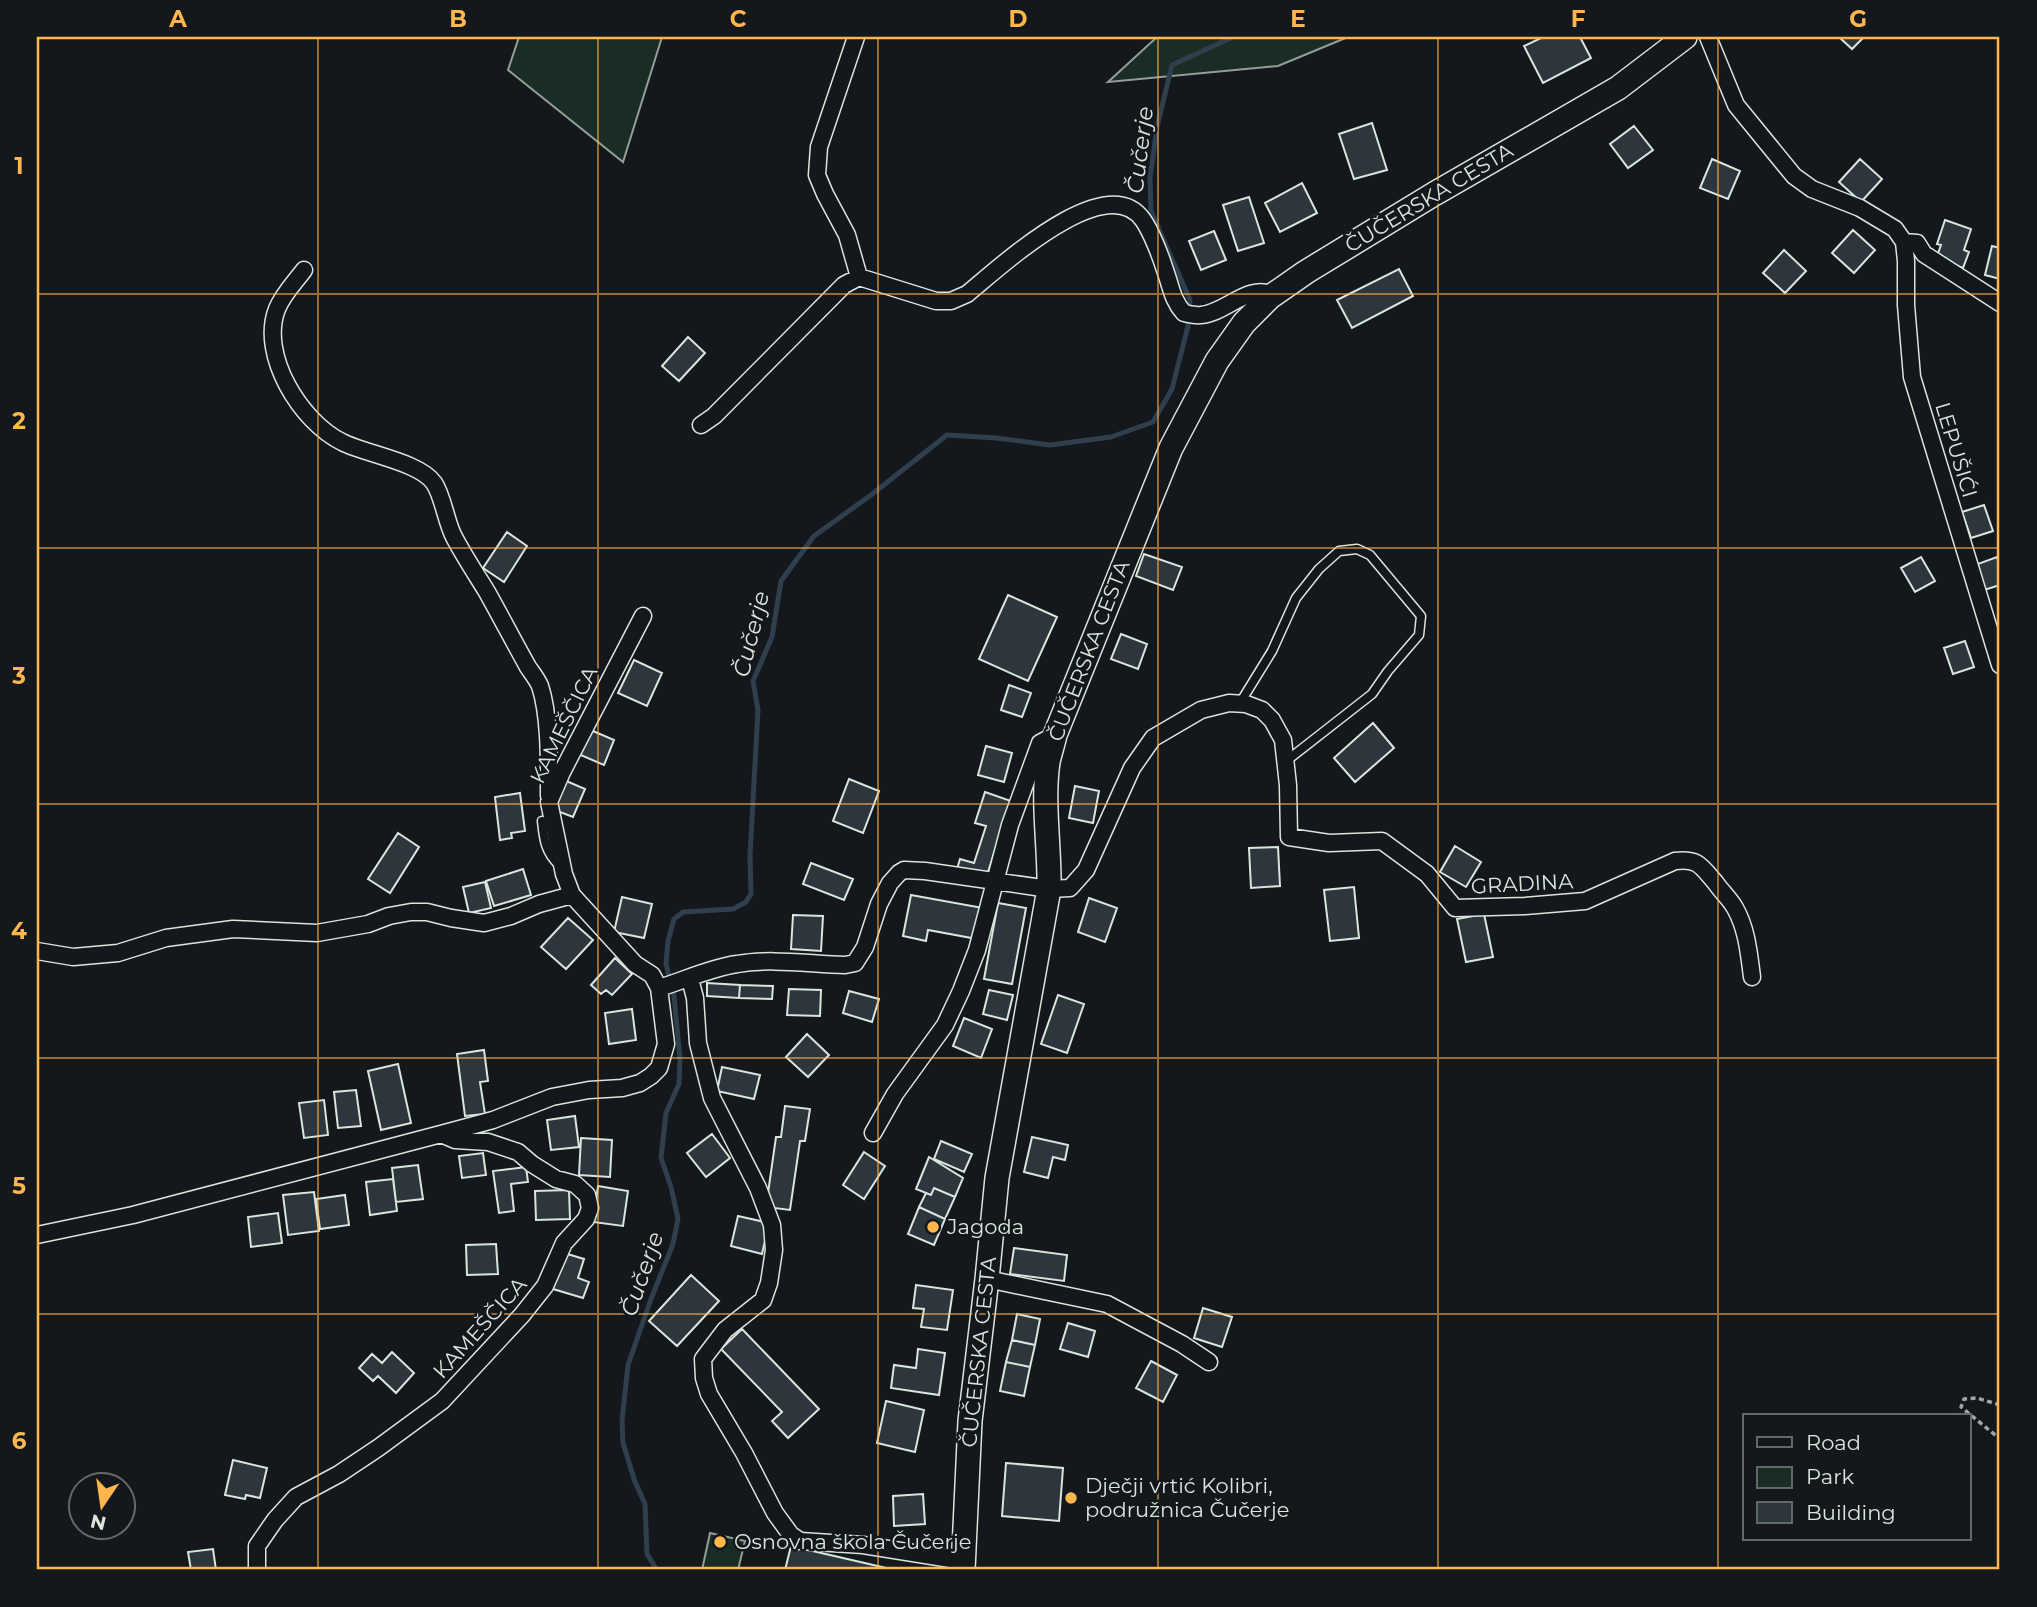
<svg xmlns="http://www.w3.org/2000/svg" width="2037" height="1607" font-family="Montserrat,sans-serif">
  <rect width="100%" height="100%" fill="#14181c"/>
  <path fill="#1a2d24" stroke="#939e99" stroke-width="2" d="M519,37H662L623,162L508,70Z
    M1157,37H1348L1278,66L1108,82Z
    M710,1533L745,1541L738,1570H702Z"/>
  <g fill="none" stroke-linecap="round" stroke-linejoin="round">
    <path stroke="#2f3f4d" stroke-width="5" d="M657,1570L647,1554L645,1504L635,1482L623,1443L622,1421L628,1365L651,1299L673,1244L678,1219L671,1187L661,1158L666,1113L679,1084L680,1059L674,996L666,964L668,941L674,919L683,912L733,909L746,902L751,894L750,855L758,710L753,681L772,637L781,581L814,536L871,495L947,435L996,438L1050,445L1111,437L1153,422L1172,389L1188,326L1190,300L1151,211L1150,178L1157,127L1172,65L1233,37"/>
  </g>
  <path fill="#2c363c" stroke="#d8e6dc" stroke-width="2" d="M1543,37H1580L1591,58L1543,83L1524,46Z
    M1839,37H1864L1852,49Z
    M1372,123L1387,170L1354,179L1339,134Z
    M1634,126L1653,150L1628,168L1610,144Z
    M1712,159L1740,171L1728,199L1700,188Z
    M1860,159L1882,179L1861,202L1839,182Z
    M1302,183L1317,213L1280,232L1265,203Z
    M1249,197L1264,243L1238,251L1223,205Z
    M1945,220L1971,229L1964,250L1969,252L1963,268L1936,259L1941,245L1937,244Z
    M1853,230L1875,250L1854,273L1832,253Z
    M1214,231L1226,260L1201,270L1189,241Z
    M1992,246L2000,248V279L1985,275Z
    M1784,250L1806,271L1785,293L1763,273Z
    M1399,269L1413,296L1352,328L1337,300Z
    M688,337L705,353L679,381L662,366Z
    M1984,505L1993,531L1971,538L1962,512Z
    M507,532L527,546L504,582L483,568Z
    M1144,554L1182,567L1173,590L1136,576Z
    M1921,557L1935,581L1915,592L1901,568Z
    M1997,557L2000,567V585L1984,590L1975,565Z
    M1008,595L1057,617L1028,681L979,659Z
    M1121,634L1147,644L1138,669L1111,659Z
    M1965,641L1974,667L1953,674L1944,648Z
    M634,660L662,673L647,706L618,693Z
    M1009,685L1031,693L1022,717L1001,710Z
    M1373,723L1394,748L1355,782L1334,758Z
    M586,728L614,740L604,765L576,753Z
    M986,746L1012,753L1004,782L978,775Z
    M849,779L879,791L863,833L833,821Z
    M564,780L585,789L573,817L552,809Z
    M1075,786L1099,791L1093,823L1069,818Z
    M985,792L1011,801L986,878L957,869L960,859L974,863L986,826L975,823Z
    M520,793L525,831L511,833L512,838L500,840L495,797Z
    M398,833L419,847L390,893L368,879Z
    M1455,846L1481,862L1466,887L1440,872Z
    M1278,847L1280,886L1251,888L1249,848Z
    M811,863L853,879L844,900L803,884Z
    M523,869L531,895L494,906L486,881Z
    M485,882L491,908L469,913L463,887Z
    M1354,887L1359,938L1330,941L1324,890Z
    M911,895L983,908L977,939L928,930L926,941L903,936Z
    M622,897L652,904L644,938L614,932Z
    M1089,898L1117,908L1105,942L1078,932Z
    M998,903L1026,908L1012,984L984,979Z
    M1484,914L1493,957L1466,962L1457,919Z
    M793,915L823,916L821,951L791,949Z
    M568,918L593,940L566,969L541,947Z
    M615,958L632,974L612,995L606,990L601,994L591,985Z
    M707,983L740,985L739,998L707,996Z
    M740,985L773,986L772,999L739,998Z
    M789,989L821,990L820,1016L787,1015Z
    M989,990L1013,995L1007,1020L983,1014Z
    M849,991L879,999L872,1022L843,1013Z
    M1058,995L1084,1004L1067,1053L1041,1044Z
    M632,1009L636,1040L609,1044L605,1013Z
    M964,1018L992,1029L981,1058L953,1046Z
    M807,1034L829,1055L808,1077L786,1057Z
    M484,1050L488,1081L480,1082L485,1114L465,1116L457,1054Z
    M398,1064L411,1123L381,1130L368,1071Z
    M722,1067L760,1075L754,1099L717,1091Z
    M356,1090L361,1126L338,1128L334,1092Z
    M324,1100L328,1135L304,1138L299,1103Z
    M785,1106L810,1109L805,1141H800L790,1210L766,1207L776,1137H781Z
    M575,1116L579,1147L551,1150L547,1120Z
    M712,1134L730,1158L706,1177L687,1153Z
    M1032,1137L1068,1145L1065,1160L1053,1157L1048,1178L1024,1172Z
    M581,1138L612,1140L610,1177L579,1175Z
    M941,1141L972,1154L964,1172L934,1159Z
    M864,1152L885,1166L864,1199L843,1185Z
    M483,1153L486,1175L462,1178L459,1156Z
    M929,1157L963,1178L955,1197L934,1188L931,1195L916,1189Z
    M418,1165L423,1199L396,1202L392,1168Z
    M526,1167L528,1182L511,1184L514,1211L499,1213L493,1171Z
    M393,1179L397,1211L370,1215L366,1182Z
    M598,1186L628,1191L623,1226L593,1222Z
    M934,1188L955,1197L945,1219L919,1207L926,1193L931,1195Z
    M569,1190L570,1219L536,1220L535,1191Z
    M314,1192L319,1231L288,1235L283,1195Z
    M345,1195L349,1225L320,1229L316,1199Z
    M919,1207L945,1219L934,1245L908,1234Z
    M278,1213L282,1243L251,1247L248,1217Z
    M738,1216L769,1223L762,1254L731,1246Z
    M496,1244L498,1274L467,1275L466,1245Z
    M1014,1248L1067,1255L1064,1281L1010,1274Z
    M564,1253L584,1259L578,1278L589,1282L583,1298L553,1289Z
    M691,1275L719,1301L677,1346L649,1321Z
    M916,1285L953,1290L947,1330L921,1327L924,1309L913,1308Z
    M1203,1308L1232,1317L1222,1347L1194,1338Z
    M1017,1314L1040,1319L1035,1345L1012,1340Z
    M1068,1323L1095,1331L1088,1357L1060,1349Z
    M742,1329L819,1409L788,1438L772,1421L782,1412L721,1349Z
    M1012,1340L1035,1345L1030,1367L1006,1362Z
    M918,1349L945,1353L939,1395L891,1388L894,1365L916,1368Z
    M392,1352L414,1373L396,1393L378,1376L373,1381L359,1368L372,1354L382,1363Z
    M1151,1361L1177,1375L1163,1402L1136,1388Z
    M1006,1362L1030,1367L1024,1396L1000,1391Z
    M886,1401L924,1410L915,1452L877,1443Z
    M233,1460L267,1468L260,1498L246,1495L245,1499L225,1495Z
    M1006,1463L1063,1468L1059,1521L1002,1516Z
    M923,1494L925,1524L894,1526L893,1496Z
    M791,1546L895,1570H785Z
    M213,1549L216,1570H191L188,1552Z"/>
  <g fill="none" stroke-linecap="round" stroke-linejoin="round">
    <defs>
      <path id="lane" d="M1240,703L1272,651L1296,598L1319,569L1339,551L1357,549L1370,555L1421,616L1419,635L1388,671L1372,694L1285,762
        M542,821C544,839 545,852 559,865"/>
      <path id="street" d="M856,37L819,147L817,175L825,194L847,235L859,277
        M1708,37L1736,105L1794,176L1812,189L1860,208L1895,229L1904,242L1906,261V305L1912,377L2000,665
        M1904,242L1917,243L1924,254L2000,303
        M304,270C295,282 283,294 277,309C259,355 301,422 342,442C365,454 420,462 434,483C443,496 446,522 454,537C464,556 476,574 487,592C501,617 514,642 528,667C532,673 537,679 540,686C550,716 549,764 549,796
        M701,425L714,416L844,285L859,277L936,301H951L967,294C998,269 1106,167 1143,220C1151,231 1161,257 1165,270C1171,286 1172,300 1184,313C1189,314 1196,316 1201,315C1226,313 1248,283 1273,295
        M643,616L562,772L549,802L564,874L572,895L635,964L652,975L659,988C685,980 710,968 737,964C771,958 809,964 845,965L855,963L865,947L879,904L890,883L899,873L904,870L925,871L1049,889L1070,888L1086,870L1132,768L1153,738L1201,710L1229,703L1246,704L1262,710L1272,720L1283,740L1288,785L1289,837L1329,843L1382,841L1427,874L1455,908L1525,906L1585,901L1675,861C1698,858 1701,866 1715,882C1721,891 1730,899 1735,908C1747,929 1749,954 1752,977
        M37,951L73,957L118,953L166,938L233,929L317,933L368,924L389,916L411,912H427L451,918L484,923L511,916L539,904L572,895
        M690,979L695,998L698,1043L712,1098L758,1188L772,1225L774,1250L769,1283L763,1300L725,1330L703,1359L704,1378L709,1394L744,1453L775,1513L791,1535L800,1541L863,1545L963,1561
        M873,1133L895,1094L945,1025L961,991L977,950L1010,825L1040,743L1055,735
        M37,1235L133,1215L441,1134L493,1120L552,1097L589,1090L622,1088L640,1083L651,1076L659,1068L666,1044L659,988
        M987,1279L1107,1304L1182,1344L1209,1362
        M257,1570V1546L275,1520L296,1497L339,1474L378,1448L442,1401L522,1315L545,1286L564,1243L586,1219L590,1208L587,1195L575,1184L556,1179L532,1164L518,1152L488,1142L455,1140L441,1134"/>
      <path id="secondary" d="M963,1570L970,1421L987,1279L997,1178L1049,889C1050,849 1042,802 1048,762C1050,753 1053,744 1055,735L1171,448L1217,361L1244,323L1270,297L1306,272L1434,194L1618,88L1685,37"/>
    </defs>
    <use href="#lane" stroke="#d8e6dc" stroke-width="11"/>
    <use href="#street" stroke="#d8e6dc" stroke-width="19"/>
    <use href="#secondary" stroke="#d8e6dc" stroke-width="26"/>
    <path stroke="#9da8a2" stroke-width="3.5" stroke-dasharray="5 3.5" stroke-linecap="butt" d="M2000,1405L1977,1398L1964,1399L1961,1407L2000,1439"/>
    <use href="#lane" stroke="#14181c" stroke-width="8"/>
    <use href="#street" stroke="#14181c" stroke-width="16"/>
    <use href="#secondary" stroke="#14181c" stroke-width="23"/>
  </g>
  <path fill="none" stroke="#ffb74d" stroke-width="2" stroke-opacity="0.55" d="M318,37V1570M598,37V1570M878,37V1570M1158,37V1570M1438,37V1570M1718,37V1570M37,294H2000M37,548H2000M37,804H2000M37,1058H2000M37,1314H2000"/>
  <g fill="#ffb74d" stroke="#14181c" stroke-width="2.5">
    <circle cx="933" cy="1227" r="7"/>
    <circle cx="1071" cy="1498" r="7"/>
    <circle cx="720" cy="1542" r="7"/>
  </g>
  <g text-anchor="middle" stroke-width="5" stroke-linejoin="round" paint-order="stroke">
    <g font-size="21" fill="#d8e6dc" stroke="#14181c">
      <text transform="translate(1429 198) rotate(-31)" y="7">ČUČERSKA CESTA</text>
      <text transform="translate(1956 450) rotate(73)" y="7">LEPUŠIĆI</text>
      <text transform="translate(1089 651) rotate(-69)" y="7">ČUČERSKA CESTA</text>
      <text transform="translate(564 725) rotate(-64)" y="7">KAMEŠČICA</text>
      <text transform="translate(1522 884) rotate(-3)" y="7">GRADINA</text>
      <text transform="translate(480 1328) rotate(-48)" y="7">KAMEŠČICA</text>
      <text transform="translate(979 1352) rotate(-84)" y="7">ČUČERSKA CESTA</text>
    </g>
    <g font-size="21" fill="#d8e6dc" stroke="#14181c" text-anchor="start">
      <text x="947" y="1234">Jagoda</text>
      <text x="1085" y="1493">Dječji vrtić Kolibri,<tspan x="1085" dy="24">podružnica Čučerje</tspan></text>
      <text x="734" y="1549">Osnovna škola Čučerje</text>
    </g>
    <g font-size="23" font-style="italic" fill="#d8e6dc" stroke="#14181c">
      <text transform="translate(1140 150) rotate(-83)" y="8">Čučerje</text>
      <text transform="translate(751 634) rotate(-76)" y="8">Čučerje</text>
      <text transform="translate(642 1274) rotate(-71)" y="8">Čučerje</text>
    </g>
  </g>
  <rect width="2037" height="1607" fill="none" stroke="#14181c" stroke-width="77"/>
  <rect x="1743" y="1414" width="228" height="126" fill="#14181c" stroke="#626a69" stroke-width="2"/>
  <rect x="1757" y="1437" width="35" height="10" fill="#14181c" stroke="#626a69" stroke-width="2"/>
  <text x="1806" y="1450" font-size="21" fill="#d8e6dc">Road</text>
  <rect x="1757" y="1467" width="35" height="21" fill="#1a2d24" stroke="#626a69" stroke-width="2"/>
  <text x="1806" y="1484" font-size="21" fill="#d8e6dc">Park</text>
  <rect x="1757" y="1502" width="35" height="21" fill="#2c363c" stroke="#626a69" stroke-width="2"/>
  <text x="1806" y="1520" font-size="21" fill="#d8e6dc">Building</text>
  <g transform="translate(102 1506) rotate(193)"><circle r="33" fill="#14181c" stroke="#626a69" stroke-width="2"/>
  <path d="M0-5L12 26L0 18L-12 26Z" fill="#ffb74d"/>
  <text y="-10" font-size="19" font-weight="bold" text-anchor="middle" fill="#d8e6dc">N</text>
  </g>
  <rect x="38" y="38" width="1960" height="1530" fill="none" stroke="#ffb74d" stroke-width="2.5"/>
  <g font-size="23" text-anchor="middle" font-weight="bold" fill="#ffb74d">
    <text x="178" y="27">A</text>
    <text x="458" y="27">B</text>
    <text x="738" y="27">C</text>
    <text x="1018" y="27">D</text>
    <text x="1298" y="27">E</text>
    <text x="1578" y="27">F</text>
    <text x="1858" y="27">G</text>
    <text x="19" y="174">1</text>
    <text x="19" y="429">2</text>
    <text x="19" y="684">3</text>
    <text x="19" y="939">4</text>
    <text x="19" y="1194">5</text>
    <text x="19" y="1449">6</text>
  </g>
</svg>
